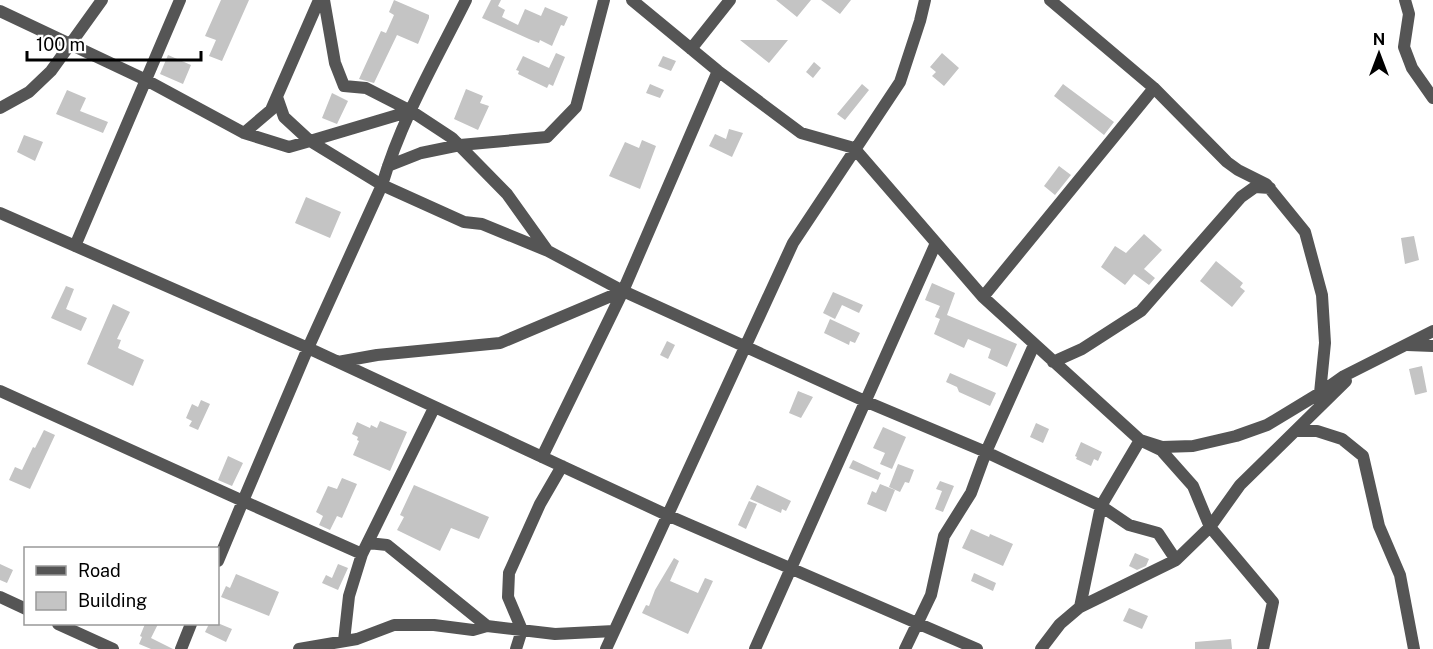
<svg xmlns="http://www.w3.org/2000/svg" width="1433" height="649" font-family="'Public Sans',sans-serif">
  <rect width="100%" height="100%" fill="#fff"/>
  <path fill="#c4c4c4" d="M221,0H249L222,61L209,56L216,40L205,36Z
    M394,0L429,15V18L418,44L397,35L374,83L359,79L381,31L386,33L394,15L389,12Z
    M491,0H501L498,6L505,10L502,17L518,25L525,9L541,16L545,7L568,17L564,26L561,25L552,46L540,40L539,43L529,39L482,18Z
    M776,0H811L797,17Z
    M821,0H851L840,14Z
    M740,40H788L769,63Z
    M556,53L565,57L553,86L549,84L547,88L518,74L519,71L516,70L523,56L549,68Z
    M942,53L959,68L944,86L932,76L936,72L930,67Z
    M168,55L191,65L183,84L160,74Z
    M663,56L676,61L671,71L658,66Z
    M814,62L821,68L813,78L806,72Z
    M650,84L664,90L660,98L646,93Z
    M862,84L869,90L845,120L837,114Z
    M1063,84L1114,122L1104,135L1054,96Z
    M466,89L483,96L480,103L489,106L478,130L454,119Z
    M67,90L86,98L80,111L108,122L103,133L56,114Z
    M332,93L348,101L337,124L322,118Z
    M729,129L743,133L732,157L709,146L715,134L726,139Z
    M24,135L43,142L35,161L17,152Z
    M642,140L656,146L640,189L609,176L625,142L639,148Z
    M1059,166L1071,175L1055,195L1044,186Z
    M306,197L341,212L330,238L295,223Z
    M1144,234L1162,250L1144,269L1155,278L1149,285L1134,274L1125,285L1101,267L1115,246L1126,253Z
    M1414,236L1419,260L1405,264L1401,238Z
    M1216,261L1243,283L1240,287L1245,291L1232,307L1200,281Z
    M932,283L955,293L947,315L1017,344L1007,367L988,358L991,349L968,339L964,348L934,334L940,319L935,317L940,306L925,300Z
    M66,286L74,289L66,309L87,318L81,331L51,318Z
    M833,292L863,305L859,313L842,305L835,319L823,313Z
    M113,304L130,312L117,339L121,340L118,348L144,360L133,386L87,364Z
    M830,319L860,333L855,343L850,341L849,345L824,333Z
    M667,341L675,345L668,359L660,355Z
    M1422,366L1427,392L1415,395L1409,369Z
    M950,373L996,393L990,406L959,392L957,387L946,382Z
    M798,391L813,397L801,418L789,413Z
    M201,400L210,404L198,430L189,426L192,421L186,418L192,404L198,407Z
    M380,421L407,432L390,471L353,455L359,441L357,440L358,437L352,434L357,422L370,428L371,425L377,428Z
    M1036,423L1049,429L1043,443L1030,437Z
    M883,427L906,437L892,469L880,464L885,453L873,448Z
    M44,430L55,435L30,489L9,480L15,467L22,470L33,447L35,448Z
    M1081,442L1102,452L1098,461L1094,459L1091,466L1076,459L1077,457L1075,456Z
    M228,456L243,463L232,486L218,480Z
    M853,460L881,473L878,480L849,468Z
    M898,464L914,470L909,483L905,482L900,492L889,487Z
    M342,478L357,484L342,518L337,516L330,530L319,525L323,516L316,512L328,486L337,489Z
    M940,481L954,486L943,512L935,509L942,491L936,489Z
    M880,484L895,490L886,512L867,504L872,491L876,493Z
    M414,485L489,517L479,539L451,528L440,551L397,530L404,517L400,515Z
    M757,485L791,501L786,511L782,509L781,513L750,499Z
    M749,501L757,504L746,529L738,525Z
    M971,529L989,537L990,534L1013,544L1003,566L962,548Z
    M1135,553L1149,559L1146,566L1137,570L1129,566Z
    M674,558L679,561L670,581L698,593L705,578L713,581L688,634L642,613L646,605L649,606L655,590Z
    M0,564L13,570L7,583L0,580Z
    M338,564L348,568L338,590L322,583L326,575L332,578Z
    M974,573L996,583L993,591L971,581Z
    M236,574L279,592L269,616L221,597L226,586L230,588Z
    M1129,608L1148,616L1142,629L1123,621Z
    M145,624H158L151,638L173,649H151L139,644L142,637L140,636Z
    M209,624H220L232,629L226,642L205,632Z
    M1231,639L1232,649H1195V642Z"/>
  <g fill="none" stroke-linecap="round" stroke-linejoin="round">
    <path stroke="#555" stroke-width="12" d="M324,0L335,63L344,86L366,88L411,111L452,138L507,194L547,250
      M632,0L718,71L801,133L854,148L983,297L1140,440L1161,450L1193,486L1210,527L1273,602L1263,649
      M1050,0L1154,88L1227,162L1238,170L1266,184L1305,232L1322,295L1325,343L1320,393
      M1405,0L1409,14L1404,47L1412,68L1433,98
      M0,11L146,80L244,133L289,147L310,141L382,185L464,222L482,224L548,251L623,291L867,402L986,452L1101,506L1129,525L1158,533L1176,560
      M691,49L730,0
      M277,97L284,117L310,141L411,111
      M0,108L29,92L51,71L102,0
      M244,133L271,110L319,0
      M388,166L421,153L460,145L547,137L576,107L604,0
      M0,213L308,348L667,515L977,649
      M75,246L180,0
      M983,297L1154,88
      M1407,345L1433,346
      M338,362L377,355L500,343L623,291
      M1053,362L1082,349L1141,311L1241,197L1255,187L1270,188
      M0,391L243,501L308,348L382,185C401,120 436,60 466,0
      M1296,431H1317L1342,439L1363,456L1379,526L1400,575L1414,649
      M542,457L623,291L718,71
      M368,543L387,545L487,626
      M218,561L243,501L362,554
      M0,597L26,609
      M1080,607L1101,506L1140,440L1162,447L1193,446L1236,436L1267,425L1320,393L1344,376L1433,331
      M58,624L113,649
      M344,641L349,596L362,554L434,408
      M181,649L191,624
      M299,649L357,639L394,625H434L473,630L487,626L555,634L614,631
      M516,649L522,630L508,597L509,573L540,504L562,466
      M606,649L793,243L900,82L920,21L925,0
      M755,649L936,243
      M905,649L931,595L944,536L971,493L986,452L1034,345
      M1041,649L1060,624L1080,607L1176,560L1210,527L1240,485L1346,381"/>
  </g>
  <rect x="24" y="547" width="195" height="78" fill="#ffffff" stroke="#999999" stroke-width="1.5"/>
  <rect x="36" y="566" width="30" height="9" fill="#555555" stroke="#999999" stroke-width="1.5"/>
  <text x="78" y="577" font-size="18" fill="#000000">Road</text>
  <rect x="36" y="592" width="30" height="18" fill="#c4c4c4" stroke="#999999" stroke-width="1.5"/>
  <text x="78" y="607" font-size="18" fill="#000000">Building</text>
  <g transform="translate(1379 54)" stroke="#ffffff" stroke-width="4.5" paint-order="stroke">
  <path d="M0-4.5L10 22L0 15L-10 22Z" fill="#000000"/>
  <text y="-9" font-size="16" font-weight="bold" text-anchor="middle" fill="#000000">N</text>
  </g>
  <path d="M27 51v9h174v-9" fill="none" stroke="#000000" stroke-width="3"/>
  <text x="36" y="51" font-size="18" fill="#000000" stroke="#ffffff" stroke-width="4.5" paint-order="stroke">100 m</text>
</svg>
